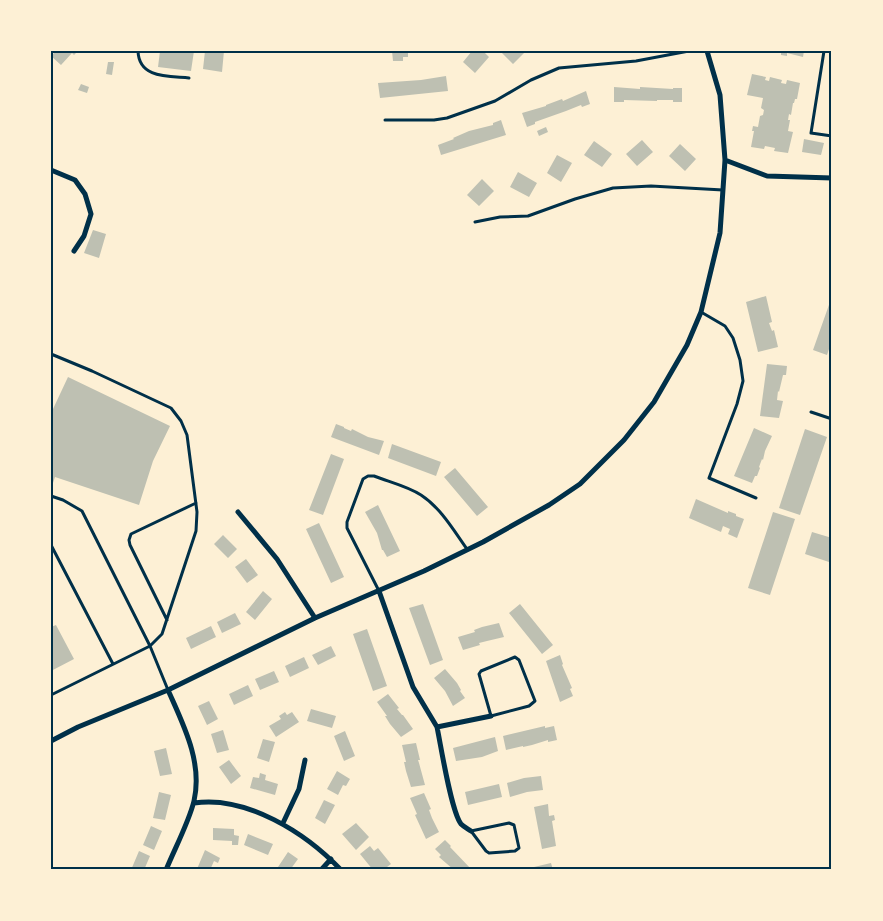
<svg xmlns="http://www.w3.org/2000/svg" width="883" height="921" font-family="'Crimson Pro',serif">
  <rect width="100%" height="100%" fill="#fdf0d5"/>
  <path fill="#bec0b2" d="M56,51H78L74,55L72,53L61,65L51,56Z
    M160,51H194L191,71L158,67Z
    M205,51H224L222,72L203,69Z
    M392,51H408V57H403V61H393Z
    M472,51H483L489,57L475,73L463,62Z
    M500,51H524L525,52L513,64Z
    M781,51H804L803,57L787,53V56L781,55Z
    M108,62H114L112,75L106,74Z
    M752,74L766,77L765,80L769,81L770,77L782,80L781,83L786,84L787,80L800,83L797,99H795L794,103H793L791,115L789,114L788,120H790L788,131L793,132L788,153L774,151L775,148L765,146L764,149L751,147L754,131H752L753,126L758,127L760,116L763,115L764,110L761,108L763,98L747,95Z
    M446,76L448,91L380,98L378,83L421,80Z
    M81,84L89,87L87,93L78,90Z
    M614,87L640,89V87L673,89V88H682V102H673V100H657V101L624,100V102H614Z
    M586,91L590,104L582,107L581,105L566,111L535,122V124L527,127L522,113L546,106V105L562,99L563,101Z
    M501,120L506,135L441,155L438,145L454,139L453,138L469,131L493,125V123Z
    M546,127L548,132L539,136L537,131Z
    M804,139L824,143L821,155L802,152Z
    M642,140L653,152L637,166L626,154Z
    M594,141L612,154L602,167L584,155Z
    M680,144L696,159L685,171L669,156Z
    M557,155L572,163L561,182L547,173Z
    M518,172L537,183L529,197L510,187Z
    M482,179L494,191L479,206L467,195Z
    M93,230L106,234L99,258L84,253Z
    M766,296L772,322L769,323L772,331L774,330L778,347L758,352L746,302Z
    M830,302H832V340L827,355L813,350Z
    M767,364L787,366L786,375H783L779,392L778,391L777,400L783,401L779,418L760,416Z
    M68,377L170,426L153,461L139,505L55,477L53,483L51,482V408L53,409Z
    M336,424L344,427V428L351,431L352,429L368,437L384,441L379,455L331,437Z
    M754,428L772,436L765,451L763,460L762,459L759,467L760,468L757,476H755L752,483L734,476Z
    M805,429L827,437L800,515L779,508Z
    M392,444L441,462L436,476L388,458Z
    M331,454L344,459L323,515L309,510Z
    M455,468L488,507L477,516L444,477Z
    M696,499L728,513V511L736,514V516L744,519L737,538L728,534L730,529L723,526L721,532L689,518Z
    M378,505L400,551L387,557L383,550H382L377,533L365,512Z
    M773,512L795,519L770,595L748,588Z
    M319,523L344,577L331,583L306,529Z
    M812,532L832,538V563L805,554Z
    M223,535L237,549L228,558L214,544Z
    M246,559L258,575L247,583L235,567Z
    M263,591L272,599L255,620L246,612Z
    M423,604L443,660L430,665L409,608Z
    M520,604L553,645L542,654L509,613Z
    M235,613L241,624L222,633L217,622Z
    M499,623L504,637L487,641L479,643L480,645L463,650L458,637L475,632L474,630L482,627Z
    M56,625L74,659L51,671V627Z
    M211,626L216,637L191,649L186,638Z
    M367,629L387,686L373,691L353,634Z
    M331,646L336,656L318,665L312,655Z
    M560,655L563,664L562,665L572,688L570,689L573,696L560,702L546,661Z
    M304,657L309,668L290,677L285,666Z
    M445,669L457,683L461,690L460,691L465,698L453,706L445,691L434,678Z
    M274,671L279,682L260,690L255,679Z
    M248,685L253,696L234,705L229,694Z
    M388,694L399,708L397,709L402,715H403L413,729L401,737L390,724L385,716H387L377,702Z
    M209,701L218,719L207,725L198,706Z
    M311,709L336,716L332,728L307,721Z
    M285,712L287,715L292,712L299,722L276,737L269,726L281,719L279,716Z
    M545,726V728L554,726L557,740L548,742V740L532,745L523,747V746L506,750L503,736Z
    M223,730L229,750L217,753L211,734Z
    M345,731L355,756L344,761L334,736Z
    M495,737L498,751L482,757L456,761L453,748Z
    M263,739L275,742L269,762L257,758Z
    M416,743L420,760H418L419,763L425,785L411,787L406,771L404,762H406L402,745Z
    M166,748L172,774L160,776L154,751Z
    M229,760L241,776L231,784L219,767Z
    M337,771L350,779L346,786L343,785L338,795L327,789Z
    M260,773L266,775L265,780L278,784L275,795L250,788L253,777L259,778Z
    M541,776L543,790L527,792L510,797L507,783L524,778Z
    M499,784L502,797L468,805L465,792Z
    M159,792L171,795L165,820L153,818Z
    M424,793L431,809L429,810L432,818L439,832L426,839L415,815L417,814L410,798Z
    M324,800L335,805L325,824L315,818Z
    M548,804L549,816L554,815L555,820L552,821L556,846L542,849L534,807Z
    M356,823L369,837L356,850L342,834Z
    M151,826L162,831L154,850L143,845Z
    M213,828L234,829V835L239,836L238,845H232V841L213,840Z
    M248,834L273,844L268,855L244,845Z
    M445,840L451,846L450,847L472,870H454L439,857L441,855L435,849Z
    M370,846L374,851L378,848L391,864L383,870H373L360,854Z
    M205,850L220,858L218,863L214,861L210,870H199L197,869Z
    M139,851L150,856L144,870H131Z
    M288,852L298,859L290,870H276Z
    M551,863L553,870H530L534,867Z"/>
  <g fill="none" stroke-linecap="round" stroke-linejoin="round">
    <path stroke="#003049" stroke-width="3" d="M138,51C139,79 169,76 189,78
      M824,51L811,133L832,136
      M385,120H434L447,118L495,101L531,80L559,68L636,61L689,51
      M475,222L500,217L528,216L575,199L613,188L651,186L723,190
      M701,312L725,326L733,338L740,360L743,381L737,404L709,478L756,498
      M51,354L92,371L171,408L181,421L187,435L197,512L196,531L162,634L150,646L82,511L63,500L51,496
      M811,412L832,419
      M51,545L113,664
      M379,591L347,528V522L363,479L368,476H374C389,482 407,486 421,495C441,508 454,531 467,549
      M167,620L130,545L129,540L131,534L196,503
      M515,657L519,660L535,701L529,706L491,716L479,674L481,671Z
      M51,695L150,646L168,690
      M509,823L514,825L519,848L515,851L489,853L486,851L471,831Z"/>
    <path stroke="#003049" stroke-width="5" d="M725,160L767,176L832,178
      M51,170L75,180L85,194L91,214L84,236L74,251
      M238,512L277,559L315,618
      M379,591L413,687L437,727L491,716
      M437,727C441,746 451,811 461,824C464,827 468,829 471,831
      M51,741L78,727L168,690L315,618L424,571L483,542L549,505L580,484L624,440L654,402L687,345L701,312L720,233L725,160L720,95L707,51
      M194,803C246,795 306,833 341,870
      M283,823L299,789L305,760
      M166,870C174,850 189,822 194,801C203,762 183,724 168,690
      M321,870L331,859"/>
  </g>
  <rect width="883" height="921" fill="none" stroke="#fdf0d5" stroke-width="105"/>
  <rect x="52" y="52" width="778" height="816" fill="none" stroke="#003049" stroke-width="2"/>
</svg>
